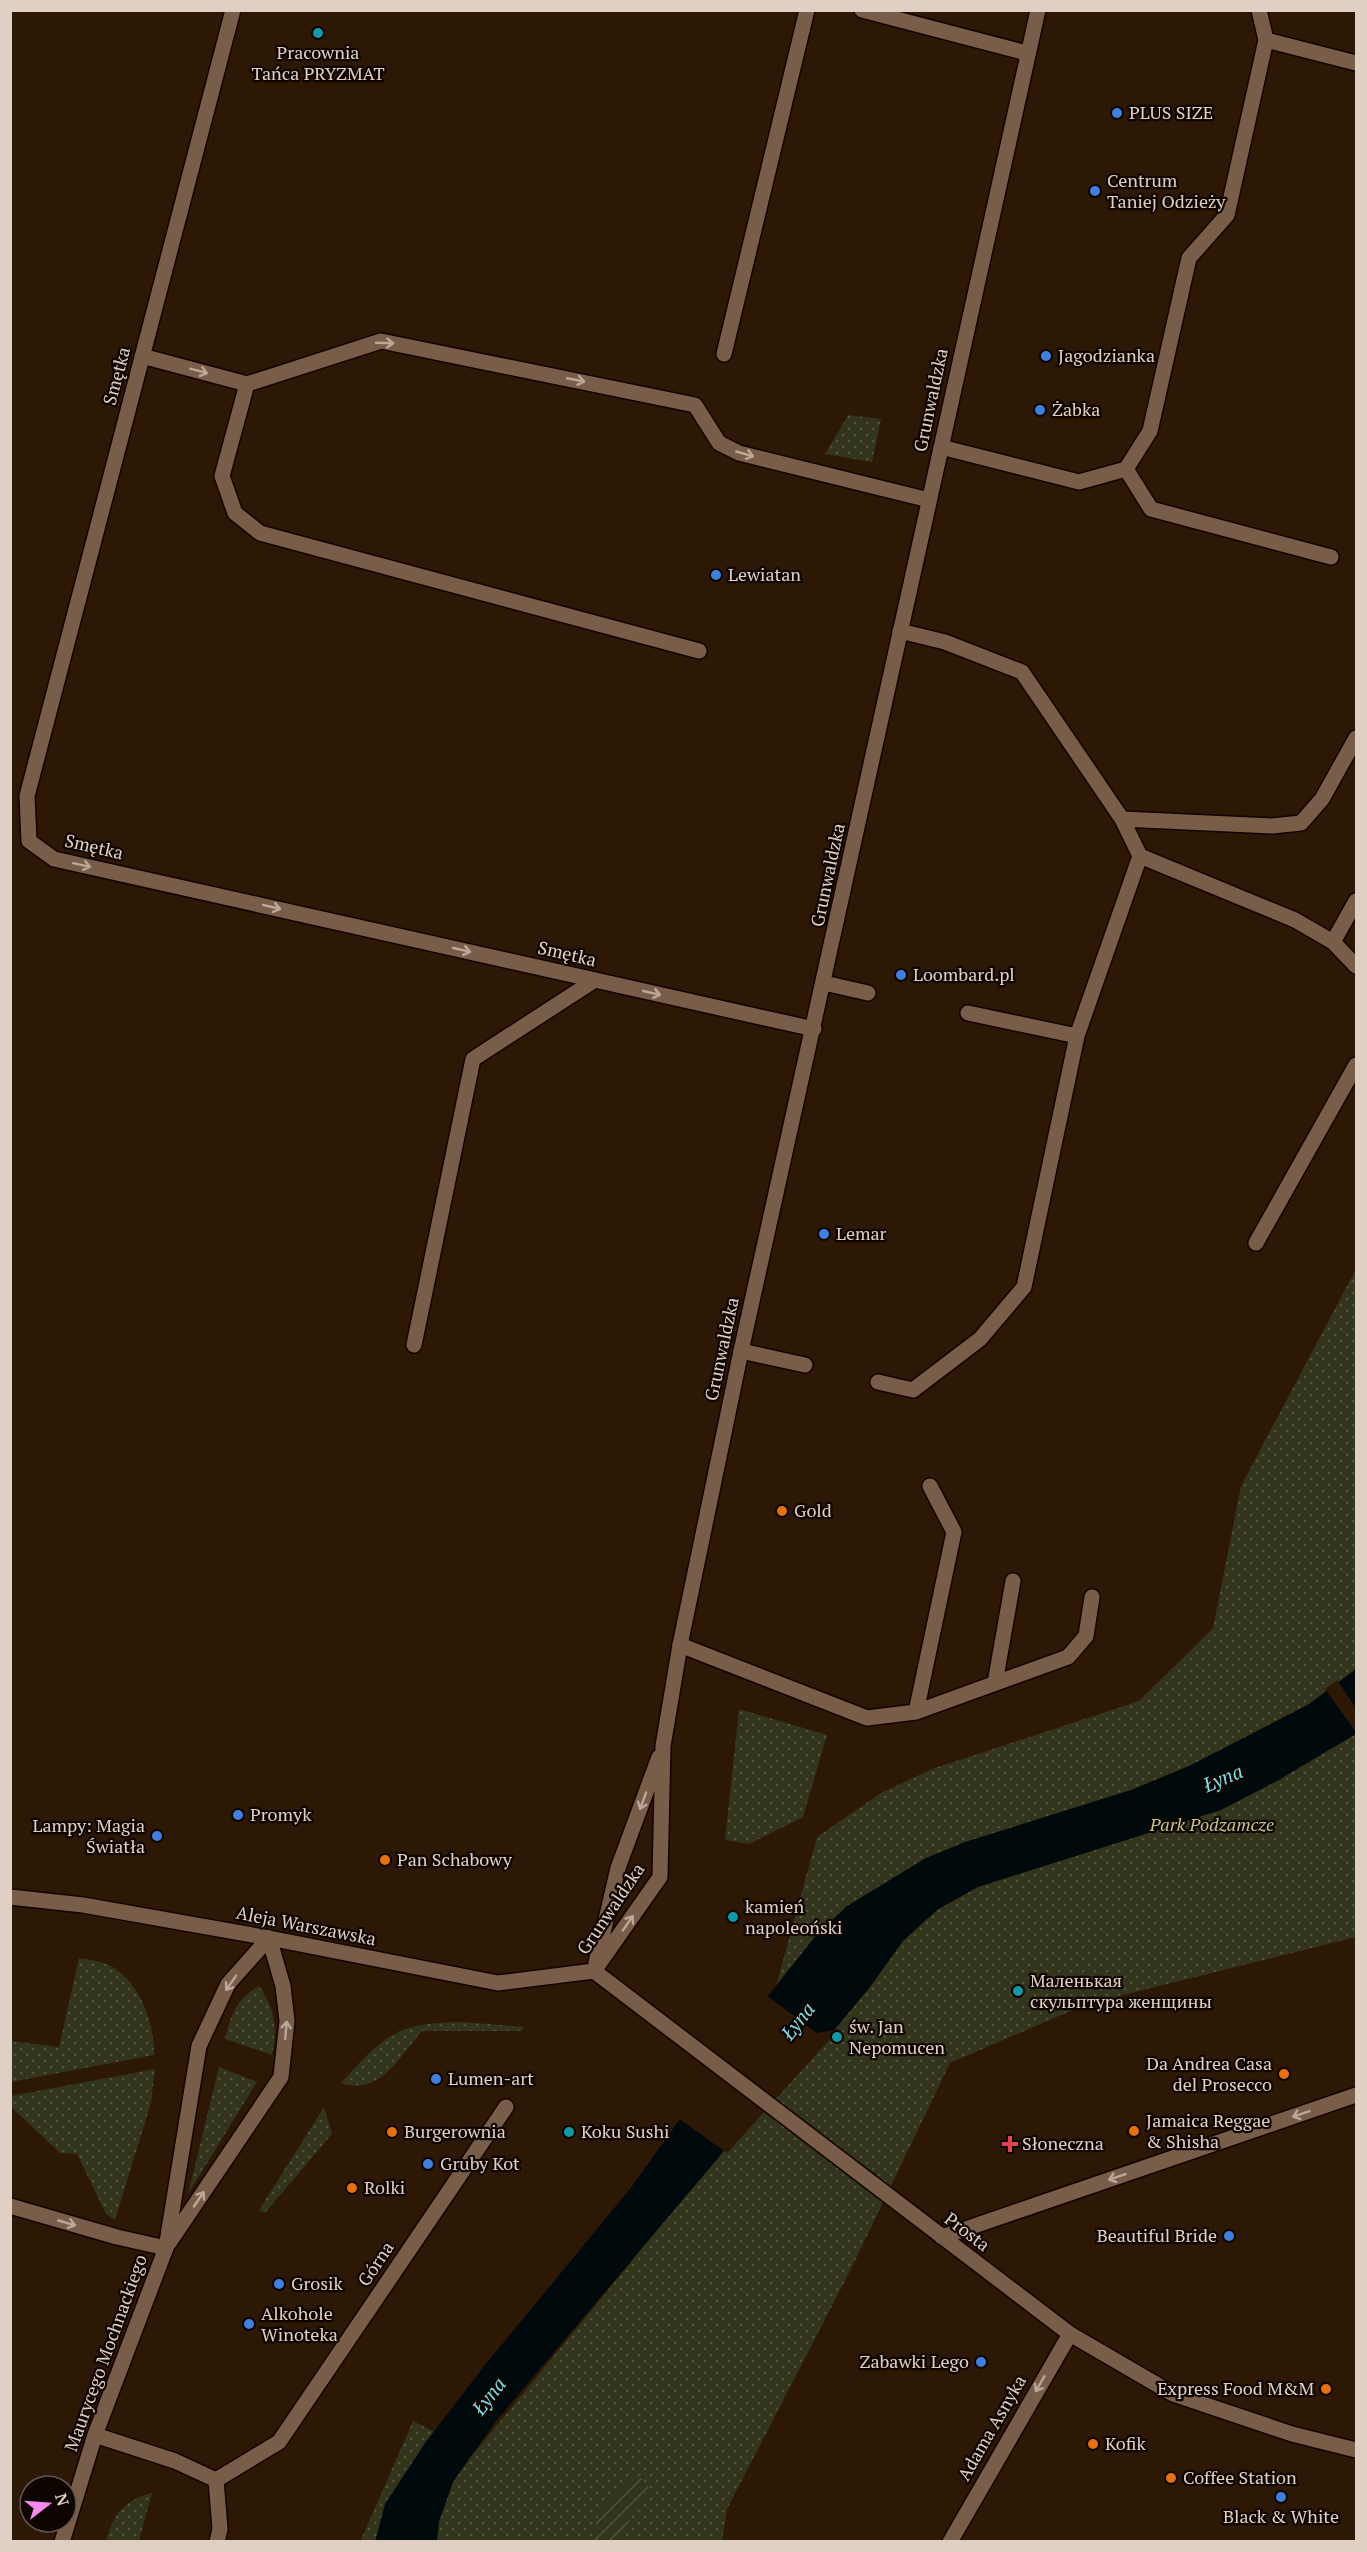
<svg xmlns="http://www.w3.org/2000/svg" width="1367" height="2552" font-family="'PT Serif',serif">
  <defs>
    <pattern id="grass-dots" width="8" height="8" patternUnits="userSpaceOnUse" patternTransform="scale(1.5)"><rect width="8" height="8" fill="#32351b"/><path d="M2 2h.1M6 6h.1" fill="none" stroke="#4f513a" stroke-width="1.8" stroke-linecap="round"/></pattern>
    <pattern id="garden-furrows" width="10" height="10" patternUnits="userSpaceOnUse" patternTransform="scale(1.5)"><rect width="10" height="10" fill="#32351b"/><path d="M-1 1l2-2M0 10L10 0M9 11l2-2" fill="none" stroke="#4f513a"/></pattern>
  </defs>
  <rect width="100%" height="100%" fill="#2d1705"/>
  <path fill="url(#grass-dots)" d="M848,415L881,419L872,462L825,454Z
    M1356,1269V1937L1087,2004L950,2063L851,2269L727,2509L722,2541L360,2542L413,2421L475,2452L631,2262L773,1997L817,1837L881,1793L932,1769L1139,1701L1213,1628L1241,1486Z
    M739,1709L827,1735L803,1817L749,1844L725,1840Z
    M79,1958C89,1960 102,1961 111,1966C141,1984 154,2022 154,2055L11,2082V2041L59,2047Z
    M259,1986C275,2008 278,2029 272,2055L225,2039C231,2015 236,1999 259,1986Z
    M462,2022L524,2027L521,2031H422C399,2057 381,2096 341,2083C385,2035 395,2023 462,2022Z
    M219,2067L257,2082L188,2194Z
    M155,2069L151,2103L115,2220L106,2214L77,2154L60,2153L11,2107V2096Z
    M324,2107L332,2134L265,2213L259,2210Z
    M152,2493L139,2541H106C114,2513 124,2500 152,2493Z"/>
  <path fill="url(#garden-furrows)" d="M640,2477L649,2488L630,2519L624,2541H592C597,2510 611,2490 640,2477Z"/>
  <path fill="#000a0c" d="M1356,1669V1734L1277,1781L1221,1810L978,1887L937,1910L903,1941L870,1987L826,2040L724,2151L496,2421L453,2482L439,2522L437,2541L375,2542L385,2504L425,2443L485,2365L630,2189L768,1996L817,1934L847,1906L926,1858L965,1842L1131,1790L1191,1765L1309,1704Z"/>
  <path fill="#2d1705" d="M1337,1680L1356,1708V1732L1325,1689Z
    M766,1995L817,2033L839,2029L727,2153L678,2118Z"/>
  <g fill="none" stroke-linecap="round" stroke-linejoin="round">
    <defs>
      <path id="lane" d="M1266,40L1356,63
        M724,354L807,10
        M247,384L222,476L235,513L260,533L699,651
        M941,447L1079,482L1126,469L1150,431L1189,258L1227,215L1266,40L1259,10
        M1126,469L1151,509L1331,557
        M900,631L945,642L1022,672L1122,819L1140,856L1295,920L1333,942L1356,966
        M1122,819L1272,826L1301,823L1322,799L1356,738
        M1333,942L1356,901
        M824,983L868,993
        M968,1013L1077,1036
        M1256,1243L1356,1065
        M414,1345L473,1059L595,980
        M741,1351L805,1365
        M878,1382L913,1390L980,1339L1024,1287L1077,1036L1140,856
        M680,1645L867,1718L916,1712L1068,1657L1086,1636L1092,1597
        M995,1683L1013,1581
        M916,1712L954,1532L930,1486"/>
      <path id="street" d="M233,10L27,796L29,841L54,859L814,1029
        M862,10L1027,53
        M142,356L247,384L381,341L695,405L719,443L739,453L929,500
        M10,1897L83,1905L269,1938
        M594,1971L1070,2334L1173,2394L1292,2434L1356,2450
        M10,2206L117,2237L166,2248
        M942,2237L1356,2095
        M95,2435L175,2461L216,2480
        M217,2542L220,2529L216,2480L279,2442L506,2107
        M950,2542L1070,2334"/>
      <path id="secondary" d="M269,1938L498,1983L594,1971
        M596,1963L618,1868L659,1757
        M594,1971L660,1877L663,1746L680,1645L741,1351L1038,10
        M169,2243L281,2077L287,2021L283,1986L269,1938
        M62,2542L95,2435L166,2248L199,2046L228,1984L269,1938"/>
    </defs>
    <use href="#lane" stroke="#140300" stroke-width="18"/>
    <use href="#street" stroke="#140300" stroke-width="18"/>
    <use href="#secondary" stroke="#140300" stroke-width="18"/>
    <use href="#lane" stroke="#785d49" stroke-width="15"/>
    <use href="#street" stroke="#785d49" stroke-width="15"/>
    <use href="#secondary" stroke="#785d49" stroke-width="15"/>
  </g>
  <defs><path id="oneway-shaft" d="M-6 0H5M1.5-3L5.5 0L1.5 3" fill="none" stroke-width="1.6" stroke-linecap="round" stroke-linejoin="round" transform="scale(1.5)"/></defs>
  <g stroke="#bca899">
    <use href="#oneway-shaft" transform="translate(385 343) rotate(2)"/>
    <use href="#oneway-shaft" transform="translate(199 371) rotate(15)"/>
    <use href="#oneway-shaft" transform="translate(576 380) rotate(11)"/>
    <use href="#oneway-shaft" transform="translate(745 454) rotate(16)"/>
    <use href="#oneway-shaft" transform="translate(82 865) rotate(12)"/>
    <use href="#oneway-shaft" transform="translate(272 907) rotate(13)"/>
    <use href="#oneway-shaft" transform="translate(462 950) rotate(13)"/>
    <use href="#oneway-shaft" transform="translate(652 993) rotate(13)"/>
    <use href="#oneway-shaft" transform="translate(643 1801) rotate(110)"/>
    <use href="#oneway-shaft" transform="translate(628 1923) rotate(-55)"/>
    <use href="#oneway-shaft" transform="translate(231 1983) rotate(125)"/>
    <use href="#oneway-shaft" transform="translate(286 2030) rotate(-85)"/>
    <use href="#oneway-shaft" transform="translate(1301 2114) rotate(161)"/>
    <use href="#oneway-shaft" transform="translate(1117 2177) rotate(161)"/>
    <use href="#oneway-shaft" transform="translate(199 2199) rotate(-56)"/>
    <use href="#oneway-shaft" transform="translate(67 2223) rotate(16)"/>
    <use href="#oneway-shaft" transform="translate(1040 2384) rotate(120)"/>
  </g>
  <g fill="#0f9aa8" stroke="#0e0501" stroke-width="2">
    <circle cx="318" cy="33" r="6"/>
    <circle cx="733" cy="1917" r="6"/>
    <circle cx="1018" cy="1991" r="6"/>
    <circle cx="837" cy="2037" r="6"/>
    <circle cx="569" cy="2132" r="6"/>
  </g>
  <g fill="#3f7fe0" stroke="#0e0501" stroke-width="2">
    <circle cx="1117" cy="113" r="6"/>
    <circle cx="1095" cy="191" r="6"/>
    <circle cx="1046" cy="356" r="6"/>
    <circle cx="1040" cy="410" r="6"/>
    <circle cx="716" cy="575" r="6"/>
    <circle cx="901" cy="975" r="6"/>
    <circle cx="824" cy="1234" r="6"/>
    <circle cx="238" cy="1815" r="6"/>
    <circle cx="157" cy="1836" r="6"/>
    <circle cx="436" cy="2079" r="6"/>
    <circle cx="428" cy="2164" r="6"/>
    <circle cx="1229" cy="2236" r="6"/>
    <circle cx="279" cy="2284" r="6"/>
    <circle cx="249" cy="2324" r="6"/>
    <circle cx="981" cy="2362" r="6"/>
    <circle cx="1281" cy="2497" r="6"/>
  </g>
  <g fill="#e8710a" stroke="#0e0501" stroke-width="2">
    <circle cx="782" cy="1511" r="6"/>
    <circle cx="385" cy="1860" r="6"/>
    <circle cx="1284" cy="2074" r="6"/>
    <circle cx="1134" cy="2131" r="6"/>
    <circle cx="392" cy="2132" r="6"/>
    <circle cx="352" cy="2188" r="6"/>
    <circle cx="1326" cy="2389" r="6"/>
    <circle cx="1093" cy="2444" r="6"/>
    <circle cx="1171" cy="2478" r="6"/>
  </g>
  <path fill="#e0444e" stroke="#0e0501" stroke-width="2" d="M1007 2135h6v6h6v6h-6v6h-6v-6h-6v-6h6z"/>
  <g text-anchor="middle" stroke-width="4.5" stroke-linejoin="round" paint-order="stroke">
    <g font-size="18" fill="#e0d0c4" stroke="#0e0501" text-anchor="start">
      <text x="318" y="59" text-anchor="middle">Pracownia<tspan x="318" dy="21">Tańca PRYZMAT</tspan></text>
      <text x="1129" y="119">PLUS SIZE</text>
      <text x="1107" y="187">Centrum<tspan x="1107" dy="21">Taniej Odzieży</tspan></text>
      <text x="1058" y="362">Jagodzianka</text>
      <text x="1052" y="416">Żabka</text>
      <text x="728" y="581">Lewiatan</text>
      <text x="913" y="981">Loombard.pl</text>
      <text x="836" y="1240">Lemar</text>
      <text x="794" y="1517">Gold</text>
      <text x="250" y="1821">Promyk</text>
      <text x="145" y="1832" text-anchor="end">Lampy: Magia<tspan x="145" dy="21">Światła</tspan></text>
      <text x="397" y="1866">Pan Schabowy</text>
      <text x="745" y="1913">kamień<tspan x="745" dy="21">napoleoński</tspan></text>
      <text x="1030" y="1987">Маленькая<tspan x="1030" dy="21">скульптура женщины</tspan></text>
      <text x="849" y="2033">św. Jan<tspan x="849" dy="21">Nepomucen</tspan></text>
      <text x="1272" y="2070" text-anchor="end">Da Andrea Casa<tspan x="1272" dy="21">del Prosecco</tspan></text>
      <text x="448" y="2085">Lumen-art</text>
      <text x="1146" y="2127">Jamaica Reggae<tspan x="1146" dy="21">&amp; Shisha</tspan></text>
      <text x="404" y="2138">Burgerownia</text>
      <text x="581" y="2138">Koku Sushi</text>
      <text x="1022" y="2150">Słoneczna</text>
      <text x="440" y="2170">Gruby Kot</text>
      <text x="364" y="2194">Rolki</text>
      <text x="1217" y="2242" text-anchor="end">Beautiful Bride</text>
      <text x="291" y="2290">Grosik</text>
      <text x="261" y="2320">Alkohole<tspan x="261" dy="21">Winoteka</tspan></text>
      <text x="969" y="2368" text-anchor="end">Zabawki Lego</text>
      <text x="1314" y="2395" text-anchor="end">Express Food M&amp;M</text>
      <text x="1105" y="2450">Kofik</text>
      <text x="1183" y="2484">Coffee Station</text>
      <text x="1281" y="2523" text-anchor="middle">Black &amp; White</text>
    </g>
    <g font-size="18" fill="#e0d0c4" stroke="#0e0501">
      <text transform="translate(117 376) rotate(-75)" y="6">Smętka</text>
      <text transform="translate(931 400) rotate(-78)" y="6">Grunwaldzka</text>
      <text transform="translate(94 847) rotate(13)" y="6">Smętka</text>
      <text transform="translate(828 875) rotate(-78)" y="6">Grunwaldzka</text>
      <text transform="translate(567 954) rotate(13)" y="6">Smętka</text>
      <text transform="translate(722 1349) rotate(-78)" y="6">Grunwaldzka</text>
      <text transform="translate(611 1909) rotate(-56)" y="6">Grunwaldzka</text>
      <text transform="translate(306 1926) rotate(11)" y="6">Aleja Warszawska</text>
      <text transform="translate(967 2232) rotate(37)" y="6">Prosta</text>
      <text transform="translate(376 2264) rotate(-56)" y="6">Górna</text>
      <text transform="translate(106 2353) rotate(-70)" y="6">Maurycego Mochnackiego</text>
      <text transform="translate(992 2428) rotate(-60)" y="6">Adama Asnyka</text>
    </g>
    <g font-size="18" font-style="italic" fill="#bdc683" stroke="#0e0501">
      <text x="1212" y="1831">Park Podzamcze</text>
    </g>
    <g font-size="20" font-style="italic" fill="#80dbe7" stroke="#0e0501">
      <text transform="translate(1223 1778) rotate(-23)" y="7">Łyna</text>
      <text transform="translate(798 2021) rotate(-52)" y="7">Łyna</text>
      <text transform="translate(489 2396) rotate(-52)" y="7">Łyna</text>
    </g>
  </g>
  <rect width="1367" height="2552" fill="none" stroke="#e0d0c4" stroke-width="24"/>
  <g transform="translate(48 2504) rotate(73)"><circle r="28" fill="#0e0501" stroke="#62564f" stroke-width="1.5"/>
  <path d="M0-4.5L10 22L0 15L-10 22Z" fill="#f489f0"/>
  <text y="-9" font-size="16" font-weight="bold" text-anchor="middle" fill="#e0d0c4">N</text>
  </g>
</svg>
